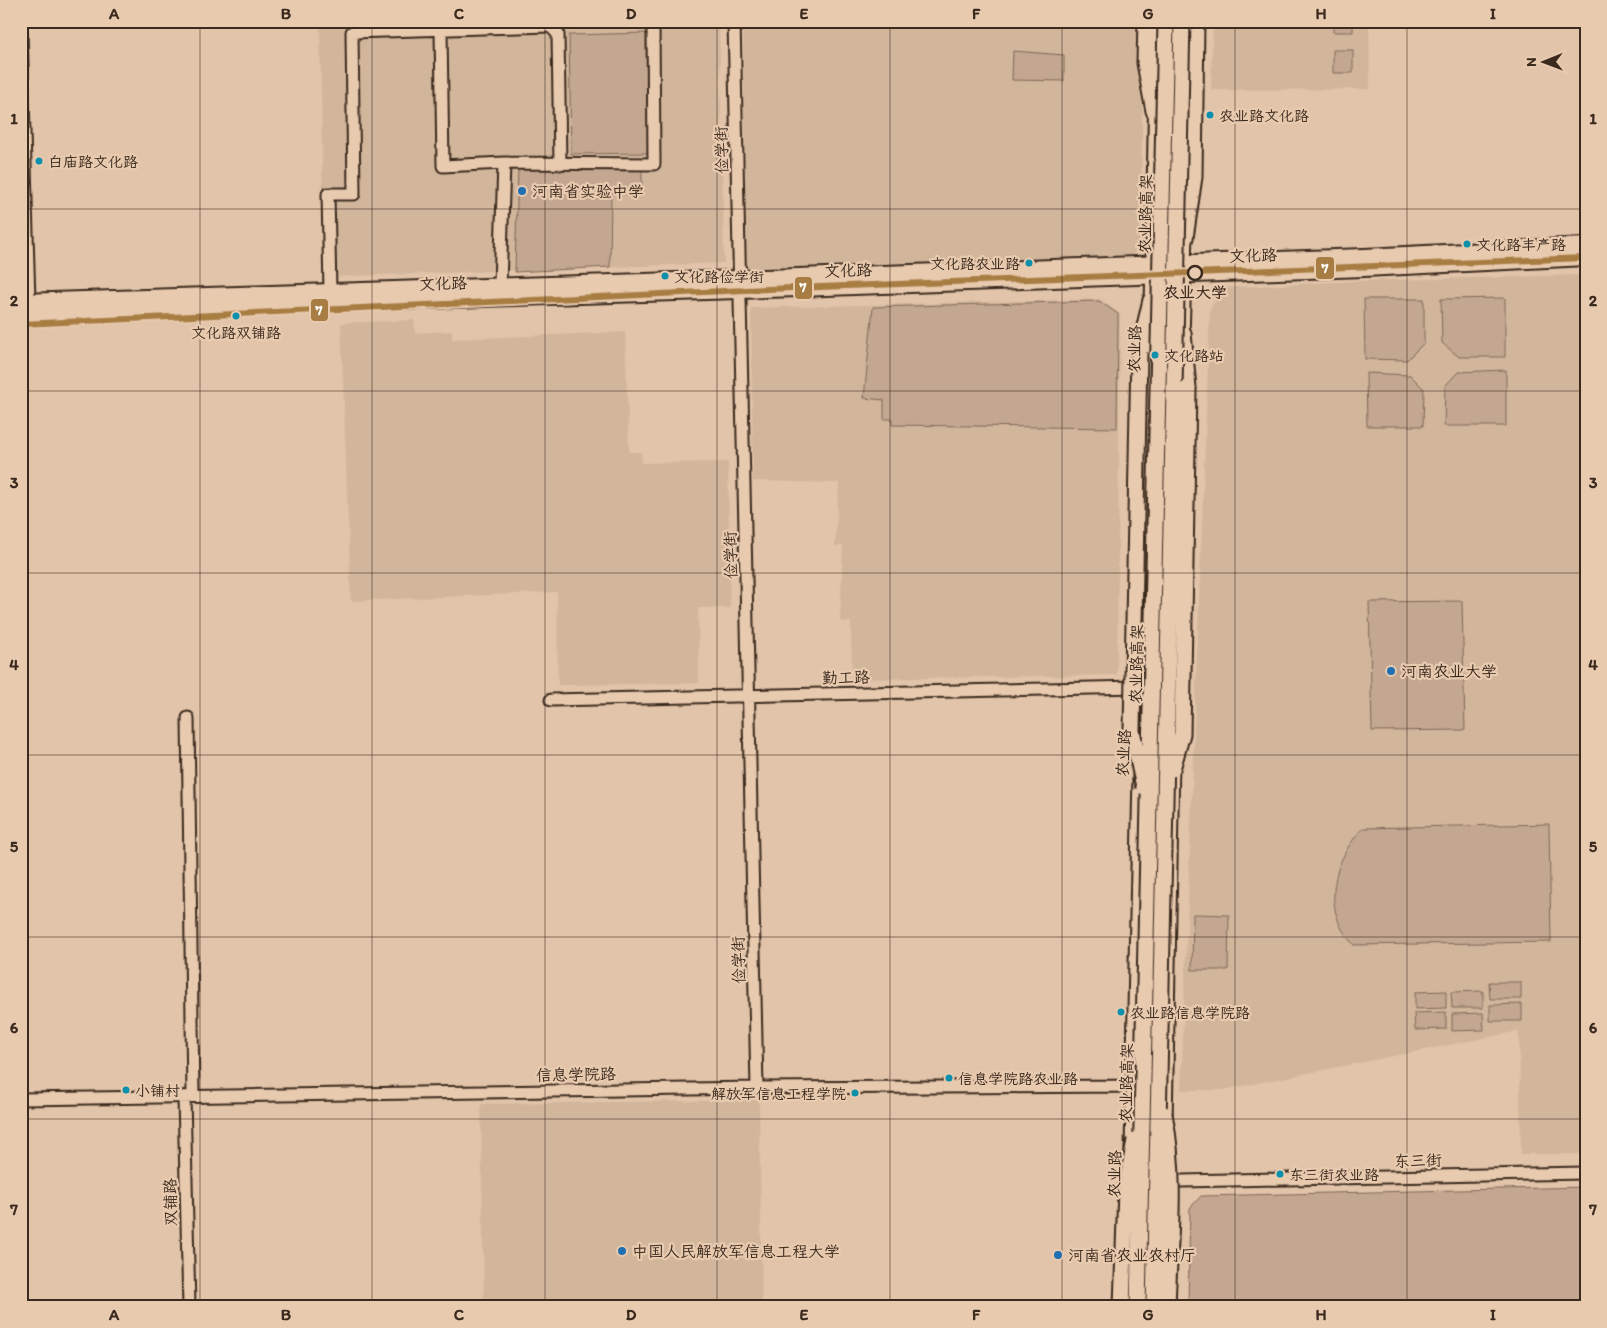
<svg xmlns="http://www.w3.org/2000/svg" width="1607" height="1328" font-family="Itim,'LXGW WenKai TC',sans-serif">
  <rect width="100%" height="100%" fill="#e1c4a9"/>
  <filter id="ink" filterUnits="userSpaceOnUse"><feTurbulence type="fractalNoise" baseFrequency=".02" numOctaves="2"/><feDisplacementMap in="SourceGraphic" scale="10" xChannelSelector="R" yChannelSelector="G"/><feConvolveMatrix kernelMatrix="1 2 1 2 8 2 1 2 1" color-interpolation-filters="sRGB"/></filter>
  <g filter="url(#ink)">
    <path fill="#d1b69c" d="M320,21H719L724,263L324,277Z
      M743,21H1144L1140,245L1130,258L746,271Z
      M1213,21H1369L1370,89L1211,90Z
      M1586,275V1154H1521L1519,1031L1223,1090H1181L1210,310L1221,288L1357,281Z
      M1100,299L1120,314L1117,675L852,679L851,622L840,621L843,546H835L839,483L753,481L751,308Z
      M414,320L415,333L452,331V339L625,332L629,452H641L642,463L728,462L730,608H698L699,683L558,685L557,592L351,601L341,323Z
      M759,1100L762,1307H484L481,1104Z"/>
    <path fill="#c3a790" stroke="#7f6857" d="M1333,21H1353V32H1333Z
      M646,33L648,153L571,154L569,35Z
      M1333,50H1353V73H1333Z
      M1013,51L1064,55V81L1012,80Z
      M518,168L642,169V194H611L610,267L515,272Z
      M1505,298V357H1459L1442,343L1441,299Z
      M1364,299H1424V343L1407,360L1365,359Z
      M1099,301L1118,314L1117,428L892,425V419H884V400L864,398L873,307Z
      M1506,370V426H1444L1445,386L1458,372Z
      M1366,373L1410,375L1424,389L1423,426H1367Z
      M1462,601L1465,730L1372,731L1369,602Z
      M1549,824L1551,942L1354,945C1320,911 1333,859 1363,828Z
      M1193,914L1229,915L1228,970H1192Z
      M1489,982H1521V999H1490Z
      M1446,991V1008L1415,1009V992Z
      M1483,991V1008H1452L1451,992Z
      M1522,1004V1021H1490V1005Z
      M1446,1012V1029L1415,1030L1414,1013Z
      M1483,1013L1484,1030L1452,1031V1014Z
      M1586,1187V1307H1188L1190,1208L1201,1196Z"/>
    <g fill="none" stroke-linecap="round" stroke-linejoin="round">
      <defs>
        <path id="minor" d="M550,21V26L558,34L560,164
          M734,21L757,1088
          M21,30L29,301
          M441,30L443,166L504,163L654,164L653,21
          M500,285L504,163
          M330,291L328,194H354L352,32L550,26
          M1183,340L1186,231
          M551,700L1139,687
          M188,718L193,1096
          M1140,749L1148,485L1156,21
          M184,1097L189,1307
          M21,1099L757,1088L1132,1086
          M1166,1123L1174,709
          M1131,1149L1139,775
          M1133,1182L1586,1173"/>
        <path id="major" d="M21,301L798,276L1364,256L1586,245
          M21,314L798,289L1364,269L1586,258"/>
        <path id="highway" d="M1146,21L1145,63L1154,111
          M1185,238L1194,177L1196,21
          M1183,333L1188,388
          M1139,352L1151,300"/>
      </defs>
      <use href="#minor" stroke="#3b2a1e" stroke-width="15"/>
      <use href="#major" stroke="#3b2a1e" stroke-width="18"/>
      <use href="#highway" stroke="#3b2a1e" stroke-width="19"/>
      <use href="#minor" stroke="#e8caaf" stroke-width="11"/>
      <use href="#major" stroke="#e8caaf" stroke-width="14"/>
      <use href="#highway" stroke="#e8caaf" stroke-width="15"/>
      <defs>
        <path id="highway-bridge" d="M1139,352L1132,731L1144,787
          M1172,769L1182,734L1188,388
          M1164,1114C1177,1177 1169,1243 1167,1307
          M1122,1307L1126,1190L1135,1140
          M1138,1307L1166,21
          M1154,1307L1182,21"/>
      </defs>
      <use href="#highway-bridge" stroke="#3b2a1e" stroke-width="19" stroke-linecap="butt"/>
      <use href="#highway-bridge" stroke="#e8caaf" stroke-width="15"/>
      <defs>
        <path id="metro-1" d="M21,324L767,289L1586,258"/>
      </defs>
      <use href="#metro-1" stroke="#e8caaf" stroke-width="10"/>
      <use href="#metro-1" stroke="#a87d43" stroke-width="6"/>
    </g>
  </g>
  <path fill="none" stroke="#3b2a1e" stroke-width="1" stroke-opacity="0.55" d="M200,21V1307M372,21V1307M545,21V1307M717,21V1307M890,21V1307M1062,21V1307M1235,21V1307M1407,21V1307M21,209H1586M21,391H1586M21,573H1586M21,755H1586M21,937H1586M21,1119H1586"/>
  <g fill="#0c90ab" stroke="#e8caaf" stroke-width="2">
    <circle cx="1210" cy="115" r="4.5"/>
    <circle cx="39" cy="161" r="4.5"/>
    <circle cx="1467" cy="244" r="4.5"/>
    <circle cx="1029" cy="263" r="4.5"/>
    <circle cx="665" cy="276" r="4.5"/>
    <circle cx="236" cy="316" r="4.5"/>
    <circle cx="1155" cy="355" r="4.5"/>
    <circle cx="1121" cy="1012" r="4.5"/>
    <circle cx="949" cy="1078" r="4.5"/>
    <circle cx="126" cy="1090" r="4.5"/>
    <circle cx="855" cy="1093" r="4.5"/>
    <circle cx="1280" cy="1174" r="4.5"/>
  </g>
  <g fill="#1f6fb2" stroke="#e8caaf" stroke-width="2">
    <circle cx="522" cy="191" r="5"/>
    <circle cx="1391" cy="671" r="5"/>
    <circle cx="622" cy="1251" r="5"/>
    <circle cx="1058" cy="1255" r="5"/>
  </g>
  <circle fill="#e8caaf" stroke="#3b2a1e" stroke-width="2.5" cx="1195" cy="273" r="7"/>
  <g text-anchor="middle" stroke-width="4.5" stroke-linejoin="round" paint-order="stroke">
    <g font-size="15" fill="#3b2a1e" stroke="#e8caaf" text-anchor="start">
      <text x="1219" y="121">农业路文化路</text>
      <text x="48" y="167">白庙路文化路</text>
      <text x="1476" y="250">文化路丰产路</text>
      <text x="1020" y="269" text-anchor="end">文化路农业路</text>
      <text x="674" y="282">文化路俭学街</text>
      <text x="236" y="338" text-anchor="middle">文化路双铺路</text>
      <text x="1164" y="361">文化路站</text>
      <text x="1130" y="1018">农业路信息学院路</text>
      <text x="958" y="1084">信息学院路农业路</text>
      <text x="135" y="1096">小铺村</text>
      <text x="846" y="1099" text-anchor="end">解放军信息工程学院</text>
      <text x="1289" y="1180">东三街农业路</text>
    </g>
    <g font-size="16" fill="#3b2a1e" stroke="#e8caaf">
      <text transform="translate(721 150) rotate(-91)" y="6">俭学街</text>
      <text transform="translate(1145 214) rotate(-89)" y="6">农业路高架</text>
      <text transform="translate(1253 255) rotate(-2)" y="6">文化路</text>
      <text transform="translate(848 270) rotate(-2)" y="6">文化路</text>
      <text transform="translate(443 283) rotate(-2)" y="6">文化路</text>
      <text transform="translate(1134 349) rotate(-89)" y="6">农业路</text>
      <text transform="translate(730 555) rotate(-91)" y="6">俭学街</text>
      <text transform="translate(1136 664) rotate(-89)" y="6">农业路高架</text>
      <text transform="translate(846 677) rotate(-1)" y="6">勤工路</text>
      <text transform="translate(1123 753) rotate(-87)" y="6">农业路</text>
      <text transform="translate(738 960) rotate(-91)" y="6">俭学街</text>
      <text transform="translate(576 1074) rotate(-1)" y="6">信息学院路</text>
      <text transform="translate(1126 1083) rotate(-89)" y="6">农业路高架</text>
      <text transform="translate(1418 1160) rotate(-1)" y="6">东三街</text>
      <text transform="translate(1114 1174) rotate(-89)" y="6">农业路</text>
      <text transform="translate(170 1202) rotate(-91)" y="6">双铺路</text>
    </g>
    <g font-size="16" fill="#3b2a1e" stroke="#e8caaf" text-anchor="start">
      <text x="532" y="197">河南省实验中学</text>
      <text x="1401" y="677">河南农业大学</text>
      <text x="632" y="1257">中国人民解放军信息工程大学</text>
      <text x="1068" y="1261">河南省农业农村厅</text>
    </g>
    <g font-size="16" font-weight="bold" fill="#3b2a1e" stroke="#e8caaf">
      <text x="1195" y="298">农业大学</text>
    </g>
  </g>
  <g stroke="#e8caaf" stroke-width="2">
    <rect x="1315" y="256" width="20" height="24" rx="5" fill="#a87d43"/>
    <rect x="794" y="276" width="19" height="24" rx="5" fill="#a87d43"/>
    <rect x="310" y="298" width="19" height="24" rx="5" fill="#a87d43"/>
  </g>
  <g font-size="14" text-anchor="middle" font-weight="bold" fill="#fff">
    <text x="1325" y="273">7</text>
    <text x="803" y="292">7</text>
    <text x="319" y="315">7</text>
  </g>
  <rect width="1607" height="1328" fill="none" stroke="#e8caaf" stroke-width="55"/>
  <g transform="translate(1544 62) rotate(269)" stroke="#e8caaf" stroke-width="4" paint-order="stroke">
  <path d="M0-4L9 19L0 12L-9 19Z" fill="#3b2a1e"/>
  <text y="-8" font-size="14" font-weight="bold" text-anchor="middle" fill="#3b2a1e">N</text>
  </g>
  <rect x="28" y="28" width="1552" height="1272" fill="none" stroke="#3b2a1e" stroke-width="2"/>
  <g font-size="16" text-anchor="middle" font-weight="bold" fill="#3b2a1e">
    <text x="114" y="19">A</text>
    <text x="286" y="19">B</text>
    <text x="459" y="19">C</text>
    <text x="631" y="19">D</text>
    <text x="804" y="19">E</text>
    <text x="976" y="19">F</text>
    <text x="1148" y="19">G</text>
    <text x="1321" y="19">H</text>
    <text x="1493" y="19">I</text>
    <text x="14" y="124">1</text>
    <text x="1593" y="124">1</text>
    <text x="14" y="306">2</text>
    <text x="1593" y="306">2</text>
    <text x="14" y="488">3</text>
    <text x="1593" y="488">3</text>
    <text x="14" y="670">4</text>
    <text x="1593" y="670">4</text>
    <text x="14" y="852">5</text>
    <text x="1593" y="852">5</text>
    <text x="14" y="1033">6</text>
    <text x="1593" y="1033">6</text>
    <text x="14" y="1215">7</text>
    <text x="1593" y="1215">7</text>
    <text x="114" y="1320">A</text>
    <text x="286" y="1320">B</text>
    <text x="459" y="1320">C</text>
    <text x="631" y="1320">D</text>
    <text x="804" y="1320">E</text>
    <text x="976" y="1320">F</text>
    <text x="1148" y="1320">G</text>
    <text x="1321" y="1320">H</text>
    <text x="1493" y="1320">I</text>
  </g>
</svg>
